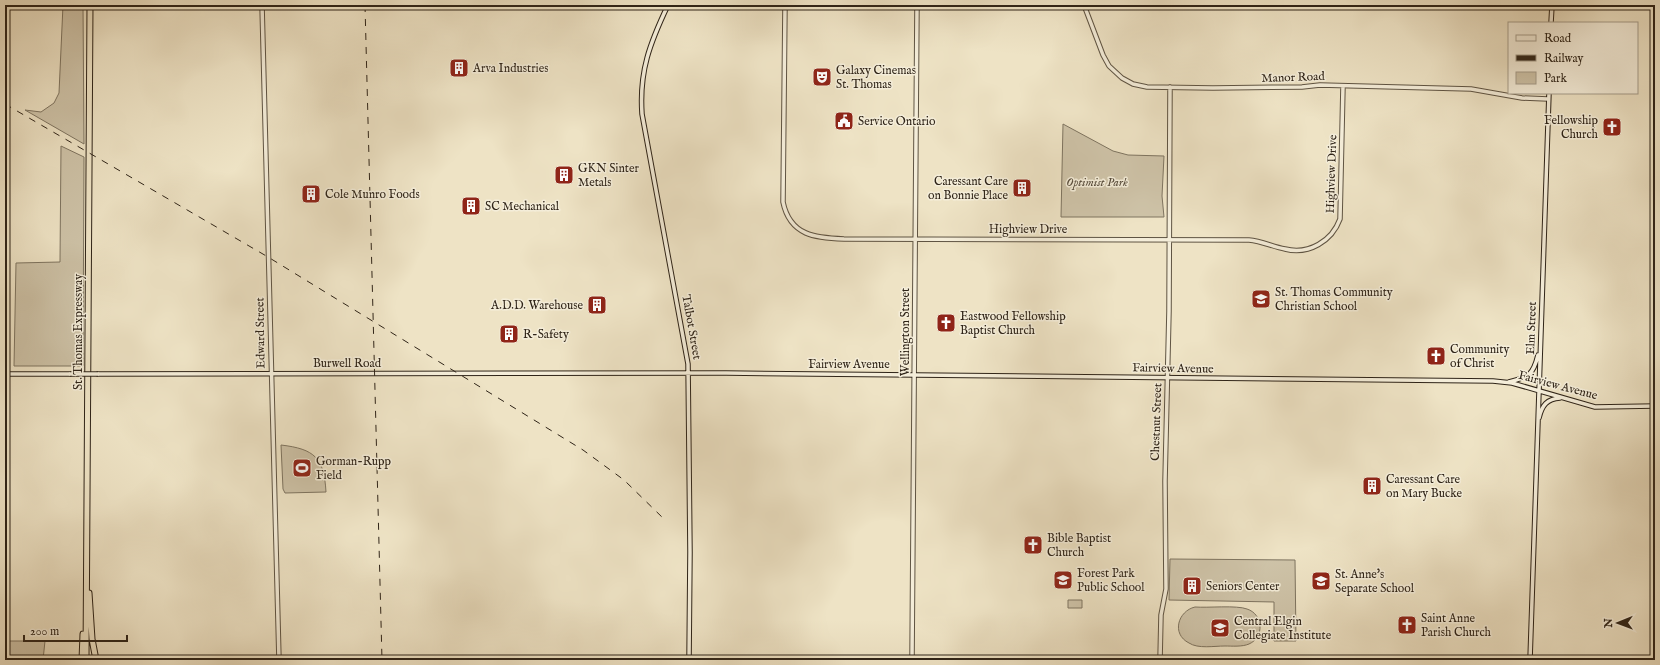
<svg xmlns="http://www.w3.org/2000/svg" width="1660" height="665" font-family="'IM FELL English',serif">
  <rect width="100%" height="100%" fill="#eee3c5"/>
  <filter id="stains"><feTurbulence type="fractalNoise" baseFrequency=".005" numOctaves="4"/><feColorMatrix values="0 0 0 0 .2 0 0 0 0 .09 0 0 0 0 .02 0 0 0 .5 -.17"/></filter>
  <radialGradient id="worn" r=".72"><stop offset=".6" stop-color="#630" stop-opacity="0"/><stop offset="1" stop-color="#630" stop-opacity=".3"/></radialGradient>
  <path fill="#cec3a8" stroke="#7e7460" d="M63,5H83L84,144L25,110L41,112L54,103L59,93Z
    M1063,124L1113,151L1128,155L1164,156L1162,196L1164,217H1061Z
    M61,146L84,157L83,366H14L16,263L60,262Z
    M281,445C315,449 324,458 326,492L285,493L283,489Z
    M1170,559L1295,560L1296,641H1274V602L1169,600Z
    M1068,600H1082V608H1068Z
    M1195,607C1207,608 1237,605 1247,609C1263,614 1265,637 1249,644C1242,647 1232,646 1225,646C1214,646 1198,649 1189,643C1171,634 1178,611 1195,607Z
    M5,641H45L43,660H5Z"/>
  <g fill="none" stroke-linecap="round" stroke-linejoin="round">
    <defs>
      <path id="tertiary" d="M262,5L279,660
        M785,5L783,202C790,236 816,238 844,239L1249,240C1262,241 1273,247 1285,249C1309,255 1332,241 1340,219L1343,86
        M1084,5L1103,55L1109,66L1122,78L1133,84L1147,87L1213,88L1302,87L1320,85L1471,89L1522,98L1548,99
        M912,660L917,5
        M1160,660L1161,615L1166,589L1165,481L1169,311L1170,87"/>
      <path id="secondary" d="M668,5C650,43 639,71 642,114L688,364L690,552L689,660
        M1551,23L1552,5
        M5,374H70
        M98,374L726,373L1493,381L1512,383L1595,407L1655,406
        M1509,382C1528,377 1533,376 1538,355
        M1539,418C1542,405 1547,399 1560,398
        M1530,660L1549,93"/>
      <path id="motorway" d="M89,593L92,639L96,660
        M82,660L83,634
        M86,660L90,5"/>
    </defs>
    <use href="#tertiary" stroke="#5f5443" stroke-width="5.5"/>
    <use href="#secondary" stroke="#2f2418" stroke-width="5.5"/>
    <use href="#motorway" stroke="#2f2418" stroke-width="7"/>
    <use href="#tertiary" stroke="#f4edd9" stroke-width="3.5"/>
    <use href="#secondary" stroke="#f4edd9" stroke-width="3.5"/>
    <use href="#motorway" stroke="#eee3c5" stroke-width="5"/>
    <path stroke="#2f2418" stroke-width="1" stroke-dasharray="7 7" stroke-linecap="butt" d="M365,5L382,660
      M5,104L268,257L583,450L624,480L665,520"/>
    <defs>
      <path id="secondary-bridge" d="M70,374H98"/>
    </defs>
    <use href="#secondary-bridge" stroke="#2f2418" stroke-width="5.5" stroke-linecap="butt"/>
    <use href="#secondary-bridge" stroke="#f4edd9" stroke-width="3.5"/>
  </g>
  <defs>
    <symbol id="building-square" viewBox="-11 -11 22 22"><rect x="-9" y="-9" width="18" height="18" rx="4" fill="#8f2418" stroke="#f4edd9"/><path d="M-4-6H4V6H1V3H-1V6H-4ZM-2.5-4.3h1.7v1.8h-1.7ZM.8-4.3h1.7v1.8H.8ZM-2.5-1h1.7V.8h-1.7ZM.8-1h1.7V.8H.8Z" fill="#fff"/></symbol>
    <symbol id="theatre-square" viewBox="-11 -11 22 22"><rect x="-9" y="-9" width="18" height="18" rx="4" fill="#8f2418" stroke="#f4edd9"/><path d="M-5-5.5Q0-4 5-5.5V0Q5 5 0 6Q-5 5-5 0ZM-3.3-2.5H-1v1.5H-3.3ZM1-2.5H3.3v1.5H1ZM-2.8 1Q0 5.5 2.8 1Z" fill="#fff"/></symbol>
    <symbol id="civic-square" viewBox="-11 -11 22 22"><rect x="-9" y="-9" width="18" height="18" rx="4" fill="#8f2418" stroke="#f4edd9"/><path d="M-.6-6.5H3V-4.5H.6V-3L4-1V1h2V6H-6V1h2V-1L-.6-3ZM-1.2 2.5V6h2.4V2.5Z" fill="#fff"/></symbol>
    <symbol id="church-square" viewBox="-11 -11 22 22"><rect x="-9" y="-9" width="18" height="18" rx="4" fill="#8f2418" stroke="#f4edd9"/><path d="M-1.2-6h2.4v3.5h3.3v2.4h-3.3V6h-2.4V-.1h-3.3v-2.4h3.3Z" fill="#fff"/></symbol>
    <symbol id="school-square" viewBox="-11 -11 22 22"><rect x="-9" y="-9" width="18" height="18" rx="4" fill="#8f2418" stroke="#f4edd9"/><path d="M0-5L7-2L0 1L-7-2ZM-4 1L0 2.5L4 1V4Q0 6-4 4Z" fill="#fff"/></symbol>
    <symbol id="stadium-square" viewBox="-11 -11 22 22"><rect x="-9" y="-9" width="18" height="18" rx="4" fill="#8f2418" stroke="#f4edd9"/><path d="M0-5a6.5 5 0 1 0 0 10a6.5 5 0 1 0 0-10ZM-3.5-1.8h7v3.6h-7Z" fill="#fff"/></symbol>
  </defs>
  <g fill-rule="evenodd">
    <use href="#building-square" x="448" y="57" width="22" height="22"/>
    <use href="#theatre-square" x="811" y="66" width="22" height="22"/>
    <use href="#civic-square" x="833" y="110" width="22" height="22"/>
    <use href="#church-square" x="1601" y="116" width="22" height="22"/>
    <use href="#building-square" x="553" y="164" width="22" height="22"/>
    <use href="#building-square" x="1011" y="177" width="22" height="22"/>
    <use href="#building-square" x="300" y="183" width="22" height="22"/>
    <use href="#building-square" x="460" y="195" width="22" height="22"/>
    <use href="#school-square" x="1250" y="288" width="22" height="22"/>
    <use href="#building-square" x="586" y="294" width="22" height="22"/>
    <use href="#church-square" x="935" y="312" width="22" height="22"/>
    <use href="#building-square" x="498" y="323" width="22" height="22"/>
    <use href="#church-square" x="1425" y="345" width="22" height="22"/>
    <use href="#stadium-square" x="291" y="457" width="22" height="22"/>
    <use href="#building-square" x="1361" y="475" width="22" height="22"/>
    <use href="#church-square" x="1022" y="534" width="22" height="22"/>
    <use href="#school-square" x="1052" y="569" width="22" height="22"/>
    <use href="#school-square" x="1310" y="570" width="22" height="22"/>
    <use href="#building-square" x="1181" y="575" width="22" height="22"/>
    <use href="#church-square" x="1396" y="614" width="22" height="22"/>
    <use href="#school-square" x="1209" y="617" width="22" height="22"/>
  </g>
  <g text-anchor="middle" stroke-width="3" stroke-linejoin="round" paint-order="stroke">
    <g font-size="12" fill="#2f2418" stroke="#f4edd9" text-anchor="start">
      <text x="473" y="72">Arva Industries</text>
      <text x="836" y="74">Galaxy Cinemas<tspan x="836" dy="14">St. Thomas</tspan></text>
      <text x="1598" y="124" text-anchor="end">Fellowship<tspan x="1598" dy="14">Church</tspan></text>
      <text x="858" y="125">Service Ontario</text>
      <text x="578" y="172">GKN Sinter<tspan x="578" dy="14">Metals</tspan></text>
      <text x="1008" y="185" text-anchor="end">Caressant Care<tspan x="1008" dy="14">on Bonnie Place</tspan></text>
      <text x="325" y="198">Cole Munro Foods</text>
      <text x="485" y="210">SC Mechanical</text>
      <text x="1275" y="296">St. Thomas Community<tspan x="1275" dy="14">Christian School</tspan></text>
      <text x="583" y="309" text-anchor="end">A.D.D. Warehouse</text>
      <text x="960" y="320">Eastwood Fellowship<tspan x="960" dy="14">Baptist Church</tspan></text>
      <text x="523" y="338">R-Safety</text>
      <text x="1450" y="353">Community<tspan x="1450" dy="14">of Christ</tspan></text>
      <text x="316" y="465">Gorman-Rupp<tspan x="316" dy="14">Field</tspan></text>
      <text x="1386" y="483">Caressant Care<tspan x="1386" dy="14">on Mary Bucke</tspan></text>
      <text x="1047" y="542">Bible Baptist<tspan x="1047" dy="14">Church</tspan></text>
      <text x="1077" y="577">Forest Park<tspan x="1077" dy="14">Public School</tspan></text>
      <text x="1335" y="578">St. Anne's<tspan x="1335" dy="14">Separate School</tspan></text>
      <text x="1206" y="590">Seniors Center</text>
      <text x="1421" y="622">Saint Anne<tspan x="1421" dy="14">Parish Church</tspan></text>
      <text x="1234" y="625">Central Elgin<tspan x="1234" dy="14">Collegiate Institute</tspan></text>
    </g>
    <g font-size="12" fill="#2f2418" stroke="#f4edd9">
      <text transform="translate(1293 77) rotate(-2)" y="4">Manor Road</text>
      <text transform="translate(1331 174) rotate(-88)" y="4">Highview Drive</text>
      <text x="1028" y="233">Highview Drive</text>
      <text transform="translate(692 327) rotate(80)" y="4">Talbot Street</text>
      <text transform="translate(1531 328) rotate(-88)" y="4">Elm Street</text>
      <text transform="translate(78 332) rotate(-90)" y="4">St. Thomas Expressway</text>
      <text transform="translate(905 332) rotate(-90)" y="4">Wellington Street</text>
      <text transform="translate(260 333) rotate(-91)" y="4">Edward Street</text>
      <text x="347" y="367">Burwell Road</text>
      <text x="849" y="368">Fairview Avenue</text>
      <text transform="translate(1173 368) rotate(1)" y="4">Fairview Avenue</text>
      <text transform="translate(1558 385) rotate(15)" y="4">Fairview Avenue</text>
      <text transform="translate(1156 422) rotate(-88)" y="4">Chestnut Street</text>
    </g>
    <g font-size="12" font-style="italic" fill="#574c3c" stroke="#f4edd9">
      <text x="1097" y="186">Optimist Park</text>
    </g>
  </g>
  <rect width="1660" height="665" fill="none" stroke="#eee3c5" stroke-width="20"/>
  <rect x="6" y="6" width="1648" height="653" fill="none" stroke="#2f2418" stroke-width="2"/>
  <rect x="10" y="10" width="1640" height="645" fill="none" stroke="#2f2418"/>
  <rect x="1508" y="22" width="130" height="72" fill="#f4edd9" stroke="#a59d8c"/>
  <rect x="1516" y="35" width="20" height="6" fill="#f4edd9" stroke="#a59d8c"/>
  <text x="1544" y="42" font-size="12" fill="#2f2418">Road</text>
  <rect x="1516" y="55" width="20" height="6" fill="#2f2418" stroke="#a59d8c"/>
  <text x="1544" y="62" font-size="12" fill="#2f2418">Railway</text>
  <rect x="1516" y="72" width="20" height="12" fill="#cec3a8" stroke="#a59d8c"/>
  <text x="1544" y="82" font-size="12" fill="#2f2418">Park</text>
  <g transform="translate(1618 623) rotate(269)" stroke="#f4edd9" stroke-width="3" paint-order="stroke">
  <path d="M0-3L7 15L0 10L-7 15Z" fill="#2f2418"/>
  <text y="-6" font-size="11" font-weight="bold" text-anchor="middle" fill="#2f2418">N</text>
  </g>
  <path d="M24 635v6h103v-6" fill="none" stroke="#2f2418" stroke-width="2"/>
  <text x="30" y="635" font-size="12" fill="#2f2418" stroke="#f4edd9" stroke-width="3" paint-order="stroke">200 m</text>
  <rect width="100%" height="100%" filter="url(#stains)"/>
  <rect width="100%" height="100%" fill="url(#worn)"/>
</svg>
